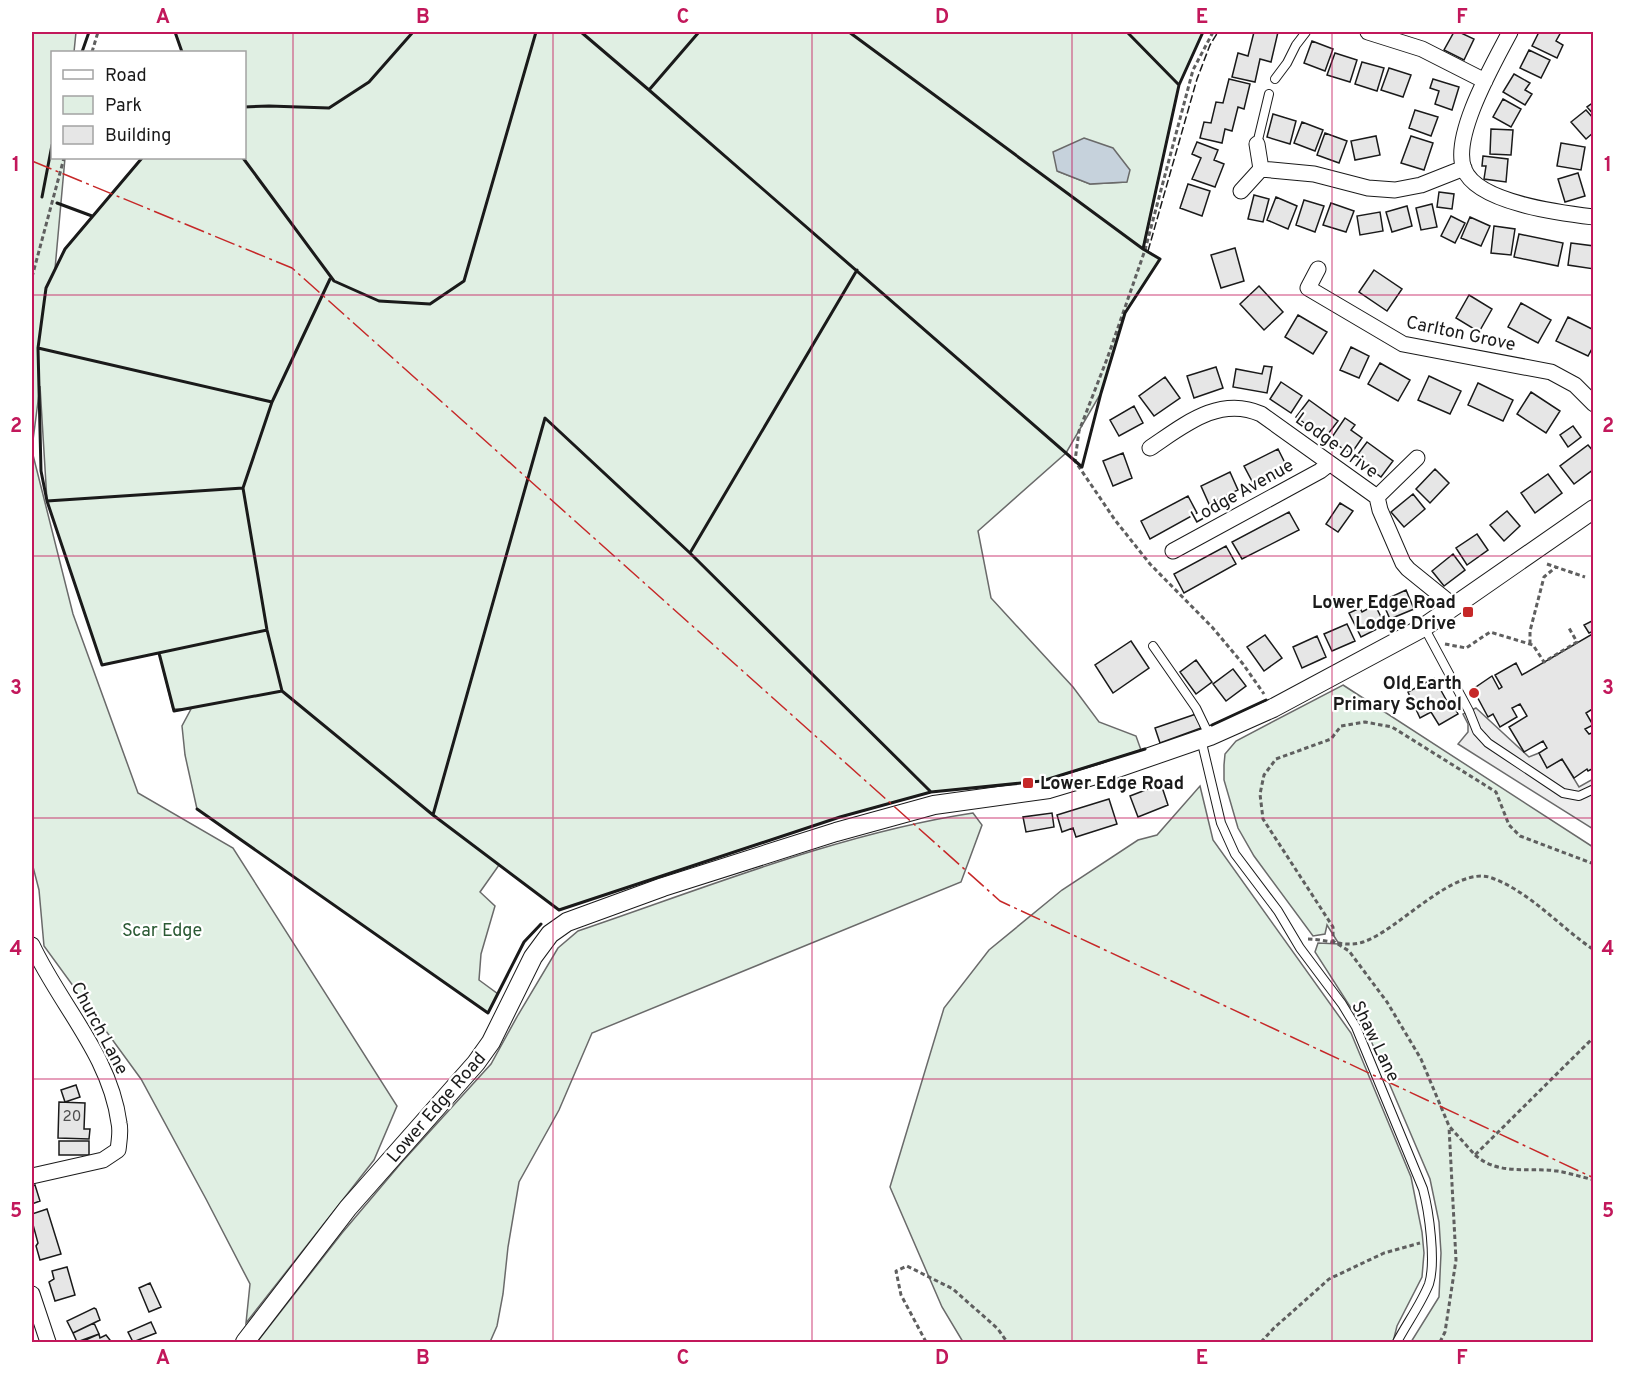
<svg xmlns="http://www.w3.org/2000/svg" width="1625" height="1374" font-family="Overpass,sans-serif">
  <rect width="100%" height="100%" fill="#fff"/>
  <path fill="#e0efe3" stroke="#6a6a6a" stroke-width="1.5" fill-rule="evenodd" d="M32,32H76L74,52H52V158H65L55,269L65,249L142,158H244V52H182L175,32H1203L1179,85L1143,248L1160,259L1125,313L1101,393L1066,453L978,531L991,598L1073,687L1099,722L1136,736L1141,750L1042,781L931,792L840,817L559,910L499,865L480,892L495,906L481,954L479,980L498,994L488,1013L197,809L185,755L182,726L191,709H173L159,653L102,665L47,501L40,386L32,448ZM1057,171L1127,182L1090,184Z
    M32,451L73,614L138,793L233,848L397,1106L374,1160L246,1323L250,1284L206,1199L141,1079L44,946L39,890L32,863Z
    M1343,685L1593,847V1342H1411L1439,1297L1441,1253L1439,1222L1430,1179L1369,1036L1315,952L1318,943L1339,944L1327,925L1325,934L1313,936L1254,856L1238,828L1224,780V765L1225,754L1236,741Z
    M1200,786L1213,840L1351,1033L1411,1177L1422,1232L1424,1253L1422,1277L1397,1326L1393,1342H963L942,1307L890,1187L944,1008L989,950L1062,890L1138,840L1157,835Z
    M973,813L982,825L961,882L592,1033L559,1110L519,1182L508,1247L503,1294L497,1326L490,1342H257L342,1233L402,1162L491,1064L518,1015L558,948L578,931C705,888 841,833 973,813Z"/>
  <path fill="#ededed" stroke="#6a6a6a" stroke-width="1.5" d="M1476,708L1529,757L1539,753L1547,767L1562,759L1579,787L1593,779V829L1458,744L1468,732V724L1463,714Z"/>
  <path fill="#c6d2dc" stroke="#6a6a6a" stroke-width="1.5" d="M1084,138L1113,148L1130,170L1127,182L1090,184L1057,171L1053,152Z"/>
  <path fill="#e6e6e6" stroke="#1a1a1a" stroke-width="1.5" d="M1254,32H1278L1271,62L1260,59L1255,82L1232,77L1238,53L1248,56Z
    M1454,32H1459L1474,39L1464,60L1444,50Z
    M1539,32H1561L1556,41L1563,45L1557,58L1532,46Z
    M1312,41L1333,49L1325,71L1304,63Z
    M1529,50L1550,60L1541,78L1520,68Z
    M1335,53L1357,60L1350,82L1327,75Z
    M1362,62L1384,68L1377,91L1355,84Z
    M1389,68L1411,75L1403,97L1381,90Z
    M1514,74L1530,83L1525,90L1532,94L1525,105L1503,92Z
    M1229,79L1250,84L1244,109L1238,107L1232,131L1225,129L1222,143L1200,138L1204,122L1211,123L1216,102L1223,103Z
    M1433,79L1459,87L1452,110L1435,104L1439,91L1430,88Z
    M1503,99L1521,109L1511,127L1493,117Z
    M1594,102V115L1587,107Z
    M1415,110L1438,117L1431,136L1409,128Z
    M1586,110L1594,119V132L1586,139L1571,122Z
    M1273,114L1296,121L1290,144L1267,137Z
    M1302,122L1323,130L1315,151L1294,143Z
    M1491,129L1513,130L1511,155L1490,154Z
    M1325,133L1347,141L1339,163L1317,155Z
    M1376,136L1380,155L1355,160L1351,141Z
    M1411,136L1433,143L1424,170L1401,163Z
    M1197,142L1218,150L1214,160L1224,164L1215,187L1192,179L1201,158L1192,154Z
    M1561,143L1585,147L1581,170L1557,166Z
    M1483,156L1508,159L1506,182L1484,179L1486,166H1482Z
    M1578,173L1585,196L1565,202L1558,179Z
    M1188,184L1210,191L1202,216L1180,208Z
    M1439,192L1454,194L1452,209L1437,207Z
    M1254,195L1269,199L1263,222L1248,219Z
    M1276,197L1297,206L1288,229L1267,220Z
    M1304,200L1324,206L1315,232L1296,225Z
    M1331,203L1354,211L1346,232L1323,225Z
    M1432,204L1437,227L1421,230L1416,208Z
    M1407,206L1412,226L1392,232L1386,212Z
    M1380,212L1383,231L1360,235L1357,216Z
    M1451,216L1465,223L1455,243L1441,236Z
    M1470,217L1490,226L1481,246L1461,238Z
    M1494,226L1515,229L1511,255L1491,253Z
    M1519,234L1563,243L1558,266L1514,257Z
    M1571,243L1594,246V269L1568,265Z
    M1235,248L1244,281L1221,288L1211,255Z
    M1374,270L1402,289L1387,311L1359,292Z
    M1259,286L1283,312L1264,330L1240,304Z
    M1469,295L1492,309L1479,332L1456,318Z
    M1521,303L1551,320L1538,343L1508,327Z
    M1298,315L1327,332L1313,354L1285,337Z
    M1568,317L1594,330V345L1588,356L1556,341Z
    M1351,347L1369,356L1359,378L1340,370Z
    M1380,363L1410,380L1398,401L1368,384Z
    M1264,366L1272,367L1267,393L1233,387L1236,369L1262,374Z
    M1216,367L1223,388L1194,398L1187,376Z
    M1429,376L1461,391L1450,414L1418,400Z
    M1165,377L1180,398L1154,416L1139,396Z
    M1281,382L1302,396L1291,413L1270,399Z
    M1478,383L1513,400L1503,421L1468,405Z
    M1531,392L1560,411L1546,433L1517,414Z
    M1309,400L1338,421L1325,438L1296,417Z
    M1134,406L1143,423L1119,436L1110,420Z
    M1345,418L1355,425L1351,430L1362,438L1351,454L1330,440Z
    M1573,426L1581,437L1568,447L1560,435Z
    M1367,442L1393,461L1381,477L1355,458Z
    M1588,445L1594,452V469L1574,484L1560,466Z
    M1278,449L1286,465L1253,483L1244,466Z
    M1123,453L1132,478L1113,486L1103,461Z
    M1435,469L1449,483L1430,503L1416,489Z
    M1230,472L1238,490L1209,504L1201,486Z
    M1548,474L1562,493L1535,513L1521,493Z
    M1413,494L1425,509L1404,527L1391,512Z
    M1188,496L1197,513L1150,539L1141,521Z
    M1340,503L1353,511L1338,532L1326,524Z
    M1507,511L1520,526L1504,541L1490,525Z
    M1289,512L1299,530L1242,559L1232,542Z
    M1477,534L1488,550L1467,565L1456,548Z
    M1226,546L1236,564L1184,593L1174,574Z
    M1453,554L1465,570L1444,586L1432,571Z
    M1406,590L1414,609L1390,619L1382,601Z
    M1375,605L1385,625L1361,637L1349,613L1360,608L1362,612Z
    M1594,620V631L1589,633L1584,625Z
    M1347,624L1355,641L1332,651L1324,634Z
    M1594,633V708L1586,713L1593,725L1585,729L1589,734L1594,732V768L1588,771L1587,769L1574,778L1562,759L1547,768L1539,753L1547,748L1543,741L1524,752L1509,727L1527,716L1520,704L1512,708L1517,717L1500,727L1493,714L1488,717L1473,689L1492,676L1499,689L1502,687L1495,675L1516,663L1522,675Z
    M1265,635L1282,658L1264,671L1247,647Z
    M1317,636L1326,657L1302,668L1293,647Z
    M1131,641L1149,668L1113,693L1095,665Z
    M1196,660L1212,682L1196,694L1180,672Z
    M1233,669L1246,686L1226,701L1213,684Z
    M1434,678L1448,703L1451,701L1458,714L1439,725L1431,712L1420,718L1408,692Z
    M1196,714L1201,728L1160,743L1155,728Z
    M1161,784L1168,805L1138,817L1130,796Z
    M1109,799L1117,824L1076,837L1073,828L1062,832L1057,815Z
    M1052,813L1054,827L1026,832L1023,817Z
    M76,1085L80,1097L65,1102L61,1090Z
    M59,1102L85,1103L84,1129H90L89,1139L58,1138Z
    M59,1141H89V1155H59Z
    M35,1185L40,1201L32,1204V1186Z
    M47,1209L61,1254L40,1260L36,1246L38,1243L32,1221V1214Z
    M67,1267L75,1295L55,1301L49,1282L54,1279L52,1271Z
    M150,1283L161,1307L149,1312L139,1288Z
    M94,1308L96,1309L100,1320L73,1333L67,1321Z
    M151,1322L156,1333L133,1342L128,1332Z
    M94,1323L99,1334L77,1342L73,1333Z
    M99,1334L100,1338L106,1335L110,1340L103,1342H81Z"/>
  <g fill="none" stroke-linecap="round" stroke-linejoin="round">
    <defs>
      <path id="service" d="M1275,79L1287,63L1296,45L1306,32
        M1257,144L1269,94
        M1424,627L1469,711L1477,731L1488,743L1563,793L1579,796L1594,789
        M1153,646L1196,708L1209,735
        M1201,739L1221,823L1235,854L1278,911L1300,948L1342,1004L1356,1027L1423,1189C1429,1211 1436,1262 1429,1284C1421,1304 1407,1323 1397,1342"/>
      <path id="minor" d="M1368,32L1422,49L1485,81
        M1510,32C1495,61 1451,136 1464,169C1477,203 1561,213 1594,217
        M1261,169L1314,174L1368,188L1395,190L1421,185L1464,168
        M1241,191L1261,169L1257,144
        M1318,269L1308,288L1403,344L1551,372L1575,385L1594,404
        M1150,448C1183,426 1219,395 1261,414L1377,497L1380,510L1403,563L1408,569L1455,607
        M1377,497L1417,458
        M1173,551L1320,471L1329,464
        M32,945C60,1005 110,1055 119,1123C121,1131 119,1142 118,1150L103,1160L32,1176
        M32,1294L48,1342"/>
      <path id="tertiary" d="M245,1342L348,1208L476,1063L491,1042L533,957L550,934L567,922L663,887L836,832L934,805L1049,789L1106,772L1210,736L1273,708L1424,627L1594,509"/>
    </defs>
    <use href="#service" stroke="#1a1a1a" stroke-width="10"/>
    <use href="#minor" stroke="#1a1a1a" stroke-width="17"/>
    <use href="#tertiary" stroke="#1a1a1a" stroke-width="20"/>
    <path stroke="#5f5f5f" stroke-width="3" stroke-dasharray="4.5 3" stroke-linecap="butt" d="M1213,32L1193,70L1145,250L1107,359L1079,431L1075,461L1115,520L1150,564L1212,627L1243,664L1264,694
      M92,52L98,32
      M32,277L64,158
      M1547,564L1585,577
      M1445,644L1466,648L1490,632L1533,645L1544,662L1577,642L1569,628
      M1530,644V631L1544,577L1556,567
      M1594,864L1520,836L1509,825L1496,792L1392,727L1365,722L1341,726L1331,739L1276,759L1264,775L1260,794L1263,819L1333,927V941L1349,951L1387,1002L1421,1059L1449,1126L1475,1155L1594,1037
      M1308,939C1326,939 1346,948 1363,942C1398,931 1455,864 1492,878C1530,892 1560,927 1594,950
      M1475,1155C1499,1176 1528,1167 1557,1171C1569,1173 1582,1177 1594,1180
      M926,1342L901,1295L896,1271L907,1266L953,1289L998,1329L1007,1342
      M1261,1342L1274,1328L1329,1279L1384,1253L1420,1243
      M1440,1342L1445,1332L1456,1260L1449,1127"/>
    <use href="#service" stroke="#fff" stroke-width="8"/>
    <use href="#minor" stroke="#fff" stroke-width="15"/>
    <use href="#tertiary" stroke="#fff" stroke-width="18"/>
    <path stroke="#1a1a1a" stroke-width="1.5" stroke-dasharray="8 3" stroke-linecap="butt" d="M1148,251L1197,79L1210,45L1218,32"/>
    <path stroke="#1a1a1a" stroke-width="3" d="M175,32L182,52
      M581,32L649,90L699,32
      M849,32L1143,249
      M1127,32L1179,85L1203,32
      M82,52L89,32
      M649,90L1082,467L1101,393L1125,313L1160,259L1143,249L1179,85
      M244,107L269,106L329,108L369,82L413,32
      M142,158L65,249L46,288L38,348L272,402
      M243,158L334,281L379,301L430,304L464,281L536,32
      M42,197L52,145
      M57,203L92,216
      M857,270L690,553L545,418L433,815L559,910L840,817L931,792L1042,781L1145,749
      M330,279L272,402L243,488L267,630L282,691L433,815
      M38,348L41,471L47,501L243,488
      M47,501L102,665L267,630
      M690,553L931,792
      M159,653L174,711L282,691
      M1212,725L1266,700
      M197,809L488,1013L524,942L541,924"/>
    <path stroke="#c62828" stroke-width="1.5" stroke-dasharray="21 4.5 3 4.5" stroke-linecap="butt" d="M32,161L292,268L1000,901L1594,1178"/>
  </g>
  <path fill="none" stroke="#c2185b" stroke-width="1.5" stroke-opacity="0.55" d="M293,32V1342M553,32V1342M812,32V1342M1072,32V1342M1332,32V1342M32,295H1594M32,556H1594M32,818H1594M32,1079H1594"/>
  <g fill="#c62828" stroke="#fff" stroke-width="2">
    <rect x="1462" y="606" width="12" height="12" rx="3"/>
    <circle cx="1474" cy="693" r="6"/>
    <rect x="1022" y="777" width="12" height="12" rx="3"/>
  </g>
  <g text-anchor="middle" stroke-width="4.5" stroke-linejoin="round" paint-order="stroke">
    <g font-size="15" fill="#4d4d4d">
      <text x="72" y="1121">20</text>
    </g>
    <g font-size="18" fill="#1a1a1a" stroke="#fff">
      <text transform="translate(1461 333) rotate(12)" y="6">Carlton Grove</text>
      <text transform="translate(1337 445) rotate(36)" y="6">Lodge Drive</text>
      <text transform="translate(1242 491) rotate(-29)" y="6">Lodge Avenue</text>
      <text transform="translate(100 1028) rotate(62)" y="6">Church Lane</text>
      <text transform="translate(1376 1041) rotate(64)" y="6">Shaw Lane</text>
      <text transform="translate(436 1107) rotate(-49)" y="6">Lower Edge Road</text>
    </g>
    <g font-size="18" font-weight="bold" fill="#1a1a1a" stroke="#fff" text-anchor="end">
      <text x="1456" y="608">Lower Edge Road<tspan x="1456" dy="21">Lodge Drive</tspan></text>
      <text x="1462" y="689">Old Earth<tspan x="1462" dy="21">Primary School</tspan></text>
      <text x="1040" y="789" text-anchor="start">Lower Edge Road</text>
    </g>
    <g font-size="18" fill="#2b5a34" stroke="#fff">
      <text x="162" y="936">Scar Edge</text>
    </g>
  </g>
  <rect width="1625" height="1374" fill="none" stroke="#ffffff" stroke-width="66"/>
  <rect x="51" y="51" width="195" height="108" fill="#ffffff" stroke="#a3a3a3" stroke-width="1.5"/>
  <rect x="63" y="70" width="30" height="9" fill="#ffffff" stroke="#a3a3a3" stroke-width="1.5"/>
  <text x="105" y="81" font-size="18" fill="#1a1a1a">Road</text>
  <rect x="63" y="96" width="30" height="18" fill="#e0efe3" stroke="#a3a3a3" stroke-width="1.5"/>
  <text x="105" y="111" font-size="18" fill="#1a1a1a">Park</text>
  <rect x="63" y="126" width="30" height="18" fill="#e6e6e6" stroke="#a3a3a3" stroke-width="1.5"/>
  <text x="105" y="141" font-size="18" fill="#1a1a1a">Building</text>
  <rect x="33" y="33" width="1559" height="1308" fill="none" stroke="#c2185b" stroke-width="2"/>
  <g font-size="20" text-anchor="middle" font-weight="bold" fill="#c2185b">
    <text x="163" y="23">A</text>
    <text x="423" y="23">B</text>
    <text x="683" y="23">C</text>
    <text x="942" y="23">D</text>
    <text x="1202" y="23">E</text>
    <text x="1462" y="23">F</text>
    <text x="16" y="171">1</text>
    <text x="1608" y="171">1</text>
    <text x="16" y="432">2</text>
    <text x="1608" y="432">2</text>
    <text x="16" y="694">3</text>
    <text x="1608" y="694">3</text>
    <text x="16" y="955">4</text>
    <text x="1608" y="955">4</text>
    <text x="16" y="1217">5</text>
    <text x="1608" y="1217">5</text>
    <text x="163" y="1364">A</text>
    <text x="423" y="1364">B</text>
    <text x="683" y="1364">C</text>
    <text x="942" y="1364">D</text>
    <text x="1202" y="1364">E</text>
    <text x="1462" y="1364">F</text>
  </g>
</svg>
